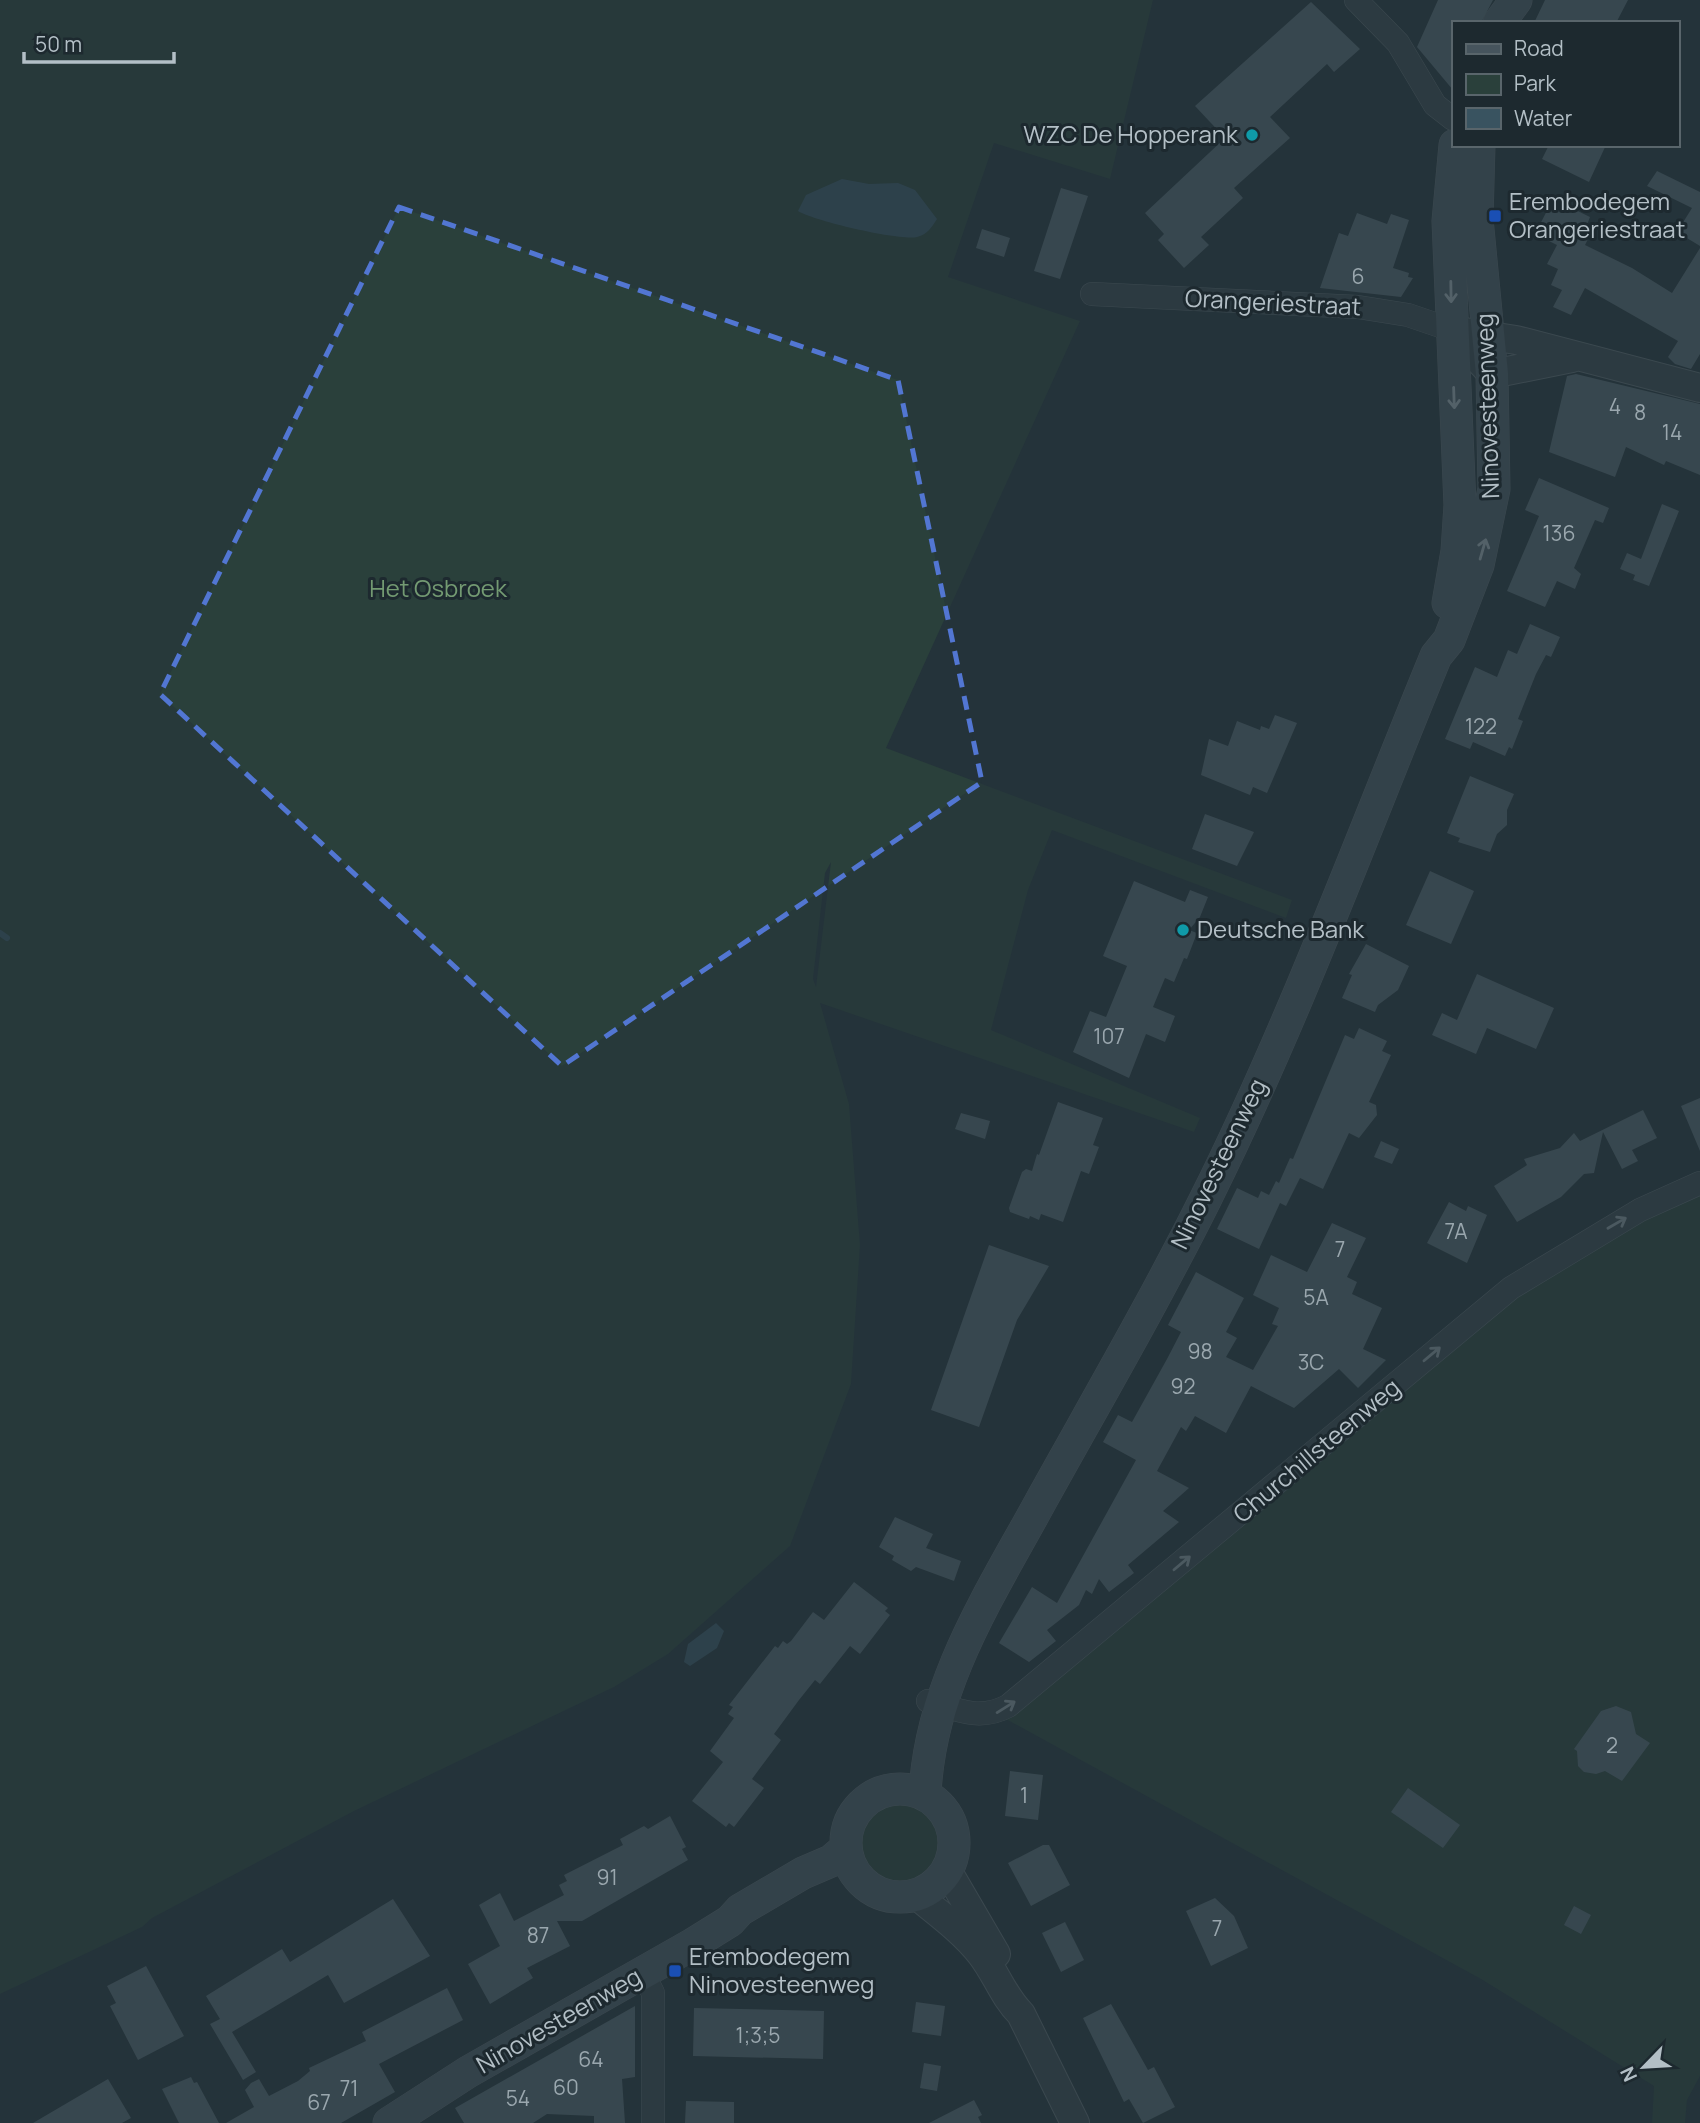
<svg xmlns="http://www.w3.org/2000/svg" width="1700" height="2123" font-family="Manrope,sans-serif">
  <rect width="100%" height="100%" fill="#24333a"/>
  <path fill="#2a403b" fill-rule="evenodd" d="M0,0H1153L1110,179L994,143L948,277L1080,321L886,748L1292,900L1286,918L1052,830L1028,890L991,1030L1200,1118L1194,1132L820,1003L849,1104L860,1245L851,1384L790,1546L668,1654L614,1687L354,1811L152,1918L142,1927L0,1994ZM831,862L816,987L813,979L825,873Z
    M1700,1193V2076L1687,2100L1685,2123H1652L1654,2086L1481,1979L1004,1718L1042,1692L1516,1296L1643,1219Z
    M855 1843a43 43 0 1 1 86 0a43 43 0 1 1-86 0Z"/>
  <path fill="#395360" d="M842,179L869,184L898,183L915,190L937,219C931,228 928,234 917,237C900,241 814,221 798,211L806,195Z
    M716,1623L724,1631L717,1648L690,1666L684,1662L688,1644Z"/>
  <g fill="none" stroke-linecap="round" stroke-linejoin="round">
    <path stroke="#395360" stroke-width="6" d="M0,933L7,938"/>
  </g>
  <path fill="#4f6068" d="M1438,0H1493L1481,23H1453V90L1417,47Z
    M1545,0H1628L1616,23H1534Z
    M1311,2L1360,49L1334,72L1327,64L1270,117L1290,138L1234,188L1243,198L1201,237L1209,245L1184,268L1158,240L1164,234L1145,213L1225,138L1195,106Z
    M1549,145H1606L1589,182L1542,159Z
    M1657,171L1700,192V246L1677,232L1692,208L1647,186Z
    M1061,188L1088,196L1060,279L1034,271Z
    M1553,199L1590,217L1585,230L1591,233L1585,245L1632,268L1672,293L1700,248V354L1691,369L1675,364L1668,357L1678,341L1585,288L1571,315L1553,307L1562,290L1551,285L1558,269L1547,264L1557,245L1535,234Z
    M1357,213L1387,224L1391,214L1409,220L1393,268L1409,273L1408,277L1413,278L1401,297L1320,288L1339,233L1348,236Z
    M982,229L1010,238L1004,257L976,248Z
    M1576,374L1700,404V475L1666,461L1664,465L1626,447L1615,477L1549,452L1567,376Z
    M1539,478L1609,508L1603,523L1595,520L1574,568L1581,574L1575,589L1557,581L1545,607L1507,591L1539,516L1525,510Z
    M1662,504L1679,511L1649,586L1633,580L1635,575L1620,569L1627,553L1641,559Z
    M1530,624L1560,637L1551,657L1546,655L1536,674L1518,719L1523,721L1512,749L1509,747L1505,756L1473,742L1470,749L1445,739L1475,667L1497,677L1508,650L1517,654Z
    M1275,715L1297,723L1267,793L1253,787L1250,795L1201,775L1209,739L1228,746L1237,721L1260,730L1261,726L1269,729Z
    M1470,776L1514,794L1507,810V825L1497,834L1490,852L1458,842L1460,838L1447,833Z
    M1205,814L1254,832L1237,866L1192,849Z
    M1430,871L1474,891L1451,944L1406,925Z
    M1134,881L1185,902L1190,890L1208,897L1200,917L1189,930L1197,933L1187,959L1184,958L1174,982L1165,978L1153,1007L1175,1016L1165,1042L1146,1034L1129,1078L1073,1052L1090,1011L1106,1017L1127,966L1103,956Z
    M1366,944L1409,966L1398,990L1378,1005L1375,1012L1342,998L1352,975L1349,974Z
    M1477,974L1554,1008L1536,1049L1487,1028L1476,1054L1432,1035L1442,1013L1457,1020Z
    M1359,1028L1387,1041L1382,1051L1391,1055L1369,1102L1376,1105L1377,1115L1359,1138L1349,1133L1323,1189L1300,1178L1286,1206L1280,1203L1259,1249L1217,1229L1237,1188L1258,1198L1261,1191L1269,1195L1276,1181L1279,1183L1290,1158L1293,1159L1345,1035L1354,1039Z
    M1700,1098V1151L1681,1106Z
    M1058,1102L1103,1118L1093,1145L1099,1147L1089,1174L1081,1171L1063,1222L1041,1214L1039,1220L1030,1216L1029,1219L1010,1212L1009,1208L1022,1172L1026,1169L1032,1171L1037,1154L1039,1155Z
    M1643,1110L1657,1138L1632,1150L1638,1161L1622,1169L1603,1132L1594,1173L1584,1174L1561,1197L1517,1222L1494,1186L1527,1165L1524,1159L1560,1148L1574,1133L1580,1141Z
    M961,1113L990,1121L985,1139L955,1129Z
    M1381,1141L1399,1149L1392,1164L1374,1157Z
    M1449,1202L1466,1211L1468,1206L1487,1215L1467,1263L1427,1243Z
    M1332,1223L1366,1238L1347,1277L1357,1282L1352,1294L1382,1308L1363,1349L1386,1360L1358,1388L1339,1369L1294,1408L1251,1386L1226,1433L1195,1416L1186,1431L1181,1427L1157,1471L1189,1488L1163,1511L1179,1522L1128,1565L1134,1573L1109,1592L1099,1579L1092,1594L1086,1590L1079,1605L1047,1630L1056,1641L1029,1662L999,1643L1032,1587L1057,1603L1136,1460L1103,1442L1118,1415L1132,1422L1167,1359L1181,1332L1168,1325L1196,1272L1244,1298L1226,1332L1237,1338L1226,1357L1253,1370L1278,1326L1272,1324L1279,1308L1253,1295L1271,1255L1307,1272Z
    M989,1245L1049,1266L1017,1320L979,1427L931,1410Z
    M895,1517L933,1534L926,1548L961,1561L954,1581L916,1567L911,1571L892,1560L894,1556L879,1547Z
    M854,1582L888,1608L885,1611L890,1615L860,1654L850,1646L820,1684L815,1680L799,1700L774,1734L781,1740L752,1779L764,1788L734,1827L729,1823L726,1827L692,1801L723,1762L710,1751L734,1718L728,1714L733,1707L729,1705L775,1646L778,1648L783,1641L787,1644L791,1641L813,1612L824,1620Z
    M1616,1706L1631,1712L1636,1734L1650,1743L1622,1781L1605,1771L1596,1774L1584,1772L1578,1766L1577,1751L1574,1749L1601,1711Z
    M1010,1771L1043,1775L1038,1820L1005,1816Z
    M1408,1788L1460,1825L1443,1848L1391,1812Z
    M670,1816L686,1847L682,1849L688,1860L582,1921H557L570,1946L527,1968L533,1978L490,2004L468,1964L500,1946L479,1905L500,1893L514,1921L564,1895L559,1885L567,1881L564,1875L623,1845L620,1839L644,1826L648,1829Z
    M1043,1845H1049L1070,1885L1031,1906L1008,1863Z
    M1215,1898L1234,1916L1248,1948L1211,1966L1186,1911Z
    M393,1899L430,1956L344,2003L328,1975L232,2032L256,2072L243,2080L210,2024L220,2019L206,1996L282,1949L290,1962Z
    M1574,1906L1591,1915L1581,1934L1564,1925Z
    M1065,1922L1084,1960L1061,1972L1042,1933Z
    M146,1966L184,2036L138,2060L110,2006L116,2003L107,1986Z
    M447,1988L463,2020L379,2064L395,2092L341,2123H226L254,2107L245,2090L251,2083L259,2079L269,2096L298,2081L310,2071L309,2068L366,2041L362,2032Z
    M916,2002L945,2006L941,2036L912,2032Z
    M1111,2004L1148,2070L1154,2067L1175,2107L1143,2123L1129,2099L1124,2102L1083,2018Z
    M635,2006V2077L622,2079L625,2123H594V2116L547,2114L533,2123H464L455,2108Z
    M694,2008L824,2011L823,2059L693,2056Z
    M924,2063L941,2066L937,2091L920,2088Z
    M191,2077L194,2083L197,2082L219,2123H179L162,2089Z
    M108,2079L131,2118L122,2123H33Z
    M974,2100L982,2115L978,2117L981,2123H929Z
    M686,2101L734,2102V2123H685Z"/>
  <g fill="none" stroke-linecap="round" stroke-linejoin="round">
    <defs>
      <path id="minor" d="M1356,0L1398,43L1435,105L1453,119
        M1092,294L1358,307L1408,315L1452,330
        M928,1701C957,1710 980,1721 1008,1706L1511,1288L1640,1210L1700,1183
        M643,1973L653,1993V2123"/>
      <path id="tertiary" d="M1452,330L1516,340L1700,388
        M1477,358L1492,374L1572,358
        M947,1870L996,1954
        M916,1895C938,1913 963,1931 981,1954C996,1973 1003,1996 1021,2014L1075,2123"/>
      <path id="secondary" d="M1499,23L1516,0
        M1448,603L1457,551L1460,505L1448,221L1455,145
        M846 1843a54 54 0 1 1 108 0a54 54 0 1 1-108 0Z
        M925,1794C930,1684 991,1593 1042,1499C1097,1400 1154,1302 1205,1200C1293,1024 1361,838 1436,656L1449,640L1478,565L1494,489L1492,374L1477,219L1479,145
        M389,2123L468,2072L693,1944L730,1921L740,1910L803,1873L831,1861L845,1849"/>
    </defs>
    <use href="#minor" stroke="#566268" stroke-width="24"/>
    <use href="#tertiary" stroke="#566268" stroke-width="30"/>
    <use href="#secondary" stroke="#566268" stroke-width="33"/>
    <use href="#minor" stroke="#37444a" stroke-width="23"/>
    <use href="#tertiary" stroke="#37444a" stroke-width="28"/>
    <use href="#secondary" stroke="#46545d" stroke-width="32"/>
  </g>
  <defs><path id="oneway-shaft" d="M-6 0H5M1.5-3L5.5 0L1.5 3" fill="none" stroke-width="1.6" stroke-linecap="round" stroke-linejoin="round" transform="scale(1.75)"/></defs>
  <g stroke="#8d9aa1">
    <use href="#oneway-shaft" transform="translate(1451 292) rotate(89)"/>
    <use href="#oneway-shaft" transform="translate(1454 398) rotate(88)"/>
    <use href="#oneway-shaft" transform="translate(1483 549) rotate(-74)"/>
  </g>
  <g stroke="#7b888e">
    <use href="#oneway-shaft" transform="translate(1617 1223) rotate(-30)"/>
    <use href="#oneway-shaft" transform="translate(1432 1354) rotate(-40)"/>
    <use href="#oneway-shaft" transform="translate(1182 1563) rotate(-40)"/>
    <use href="#oneway-shaft" transform="translate(1006 1707) rotate(-32)"/>
  </g>
  <path d="M0 0H1700V2123H0ZM399,207L898,380L982,782L562,1066L160,694Z" fill="#24333a" fill-opacity=".55" fill-rule="evenodd"/>
  <path fill="none" stroke="#5276d2" stroke-width="5" stroke-dasharray="14 9" stroke-linejoin="round" d="M399,207L898,380L982,782L562,1066L160,694Z"/>
  <g fill="#0f9aa8" stroke="#1d292f" stroke-width="2.5">
    <circle cx="1252" cy="135" r="7"/>
    <circle cx="1183" cy="930" r="7"/>
  </g>
  <g fill="#1a4fb4" stroke="#1d292f" stroke-width="2.5">
    <rect x="1488" y="209" width="14" height="14" rx="3.5"/>
    <rect x="668" y="1964" width="14" height="14" rx="3.5"/>
  </g>
  <g text-anchor="middle" stroke-width="6" stroke-linejoin="round" paint-order="stroke">
    <g font-size="21" fill="#9aa7ae">
      <text x="1358" y="284">6</text>
      <text x="1615" y="414">4</text>
      <text x="1640" y="420">8</text>
      <text x="1672" y="440">14</text>
      <text x="1559" y="541">136</text>
      <text x="1481" y="734">122</text>
      <text x="1109" y="1044">107</text>
      <text x="1456" y="1239">7A</text>
      <text x="1340" y="1257">7</text>
      <text x="1316" y="1305">5A</text>
      <text x="1200" y="1359">98</text>
      <text x="1311" y="1370">3C</text>
      <text x="1183" y="1394">92</text>
      <text x="1612" y="1753">2</text>
      <text x="1024" y="1803">1</text>
      <text x="607" y="1885">91</text>
      <text x="1217" y="1936">7</text>
      <text x="538" y="1943">87</text>
      <text x="758" y="2043">1;3;5</text>
      <text x="591" y="2067">64</text>
      <text x="566" y="2095">60</text>
      <text x="349" y="2096">71</text>
      <text x="518" y="2106">54</text>
      <text x="319" y="2110">67</text>
    </g>
    <g font-size="24" fill="#b3bfc6" stroke="#1d292f" text-anchor="start">
      <text x="1238" y="143" text-anchor="end">WZC De Hopperank</text>
      <text x="1509" y="210">Erembodegem<tspan x="1509" dy="28">Orangeriestraat</tspan></text>
      <text x="1197" y="938">Deutsche Bank</text>
      <text x="689" y="1965">Erembodegem<tspan x="689" dy="28">Ninovesteenweg</tspan></text>
    </g>
    <g font-size="24" fill="#b3bfc6" stroke="#1d292f">
      <text transform="translate(1273 303) rotate(3)" y="8">Orangeriestraat</text>
      <text transform="translate(1488 406) rotate(-92)" y="8">Ninovesteenweg</text>
      <text transform="translate(1219 1164) rotate(-64)" y="8">Ninovesteenweg</text>
      <text transform="translate(1317 1451) rotate(-40)" y="8">Churchillsteenweg</text>
      <text transform="translate(559 2021) rotate(-30)" y="8">Ninovesteenweg</text>
    </g>
    <g font-size="24" fill="#739a72" stroke="#1d292f">
      <text x="438" y="597">Het Osbroek</text>
    </g>
  </g>
  <rect x="1452" y="21" width="228" height="126" fill="#1d292f" stroke="#59656b" stroke-width="2"/>
  <rect x="1466" y="44" width="35" height="10" fill="#46545d" stroke="#59656b" stroke-width="2"/>
  <text x="1514" y="56" font-size="21" fill="#b3bfc6">Road</text>
  <rect x="1466" y="74" width="35" height="21" fill="#2a403b" stroke="#59656b" stroke-width="2"/>
  <text x="1514" y="91" font-size="21" fill="#b3bfc6">Park</text>
  <rect x="1466" y="108" width="35" height="21" fill="#395360" stroke="#59656b" stroke-width="2"/>
  <text x="1514" y="126" font-size="21" fill="#b3bfc6">Water</text>
  <g transform="translate(1644 2067) rotate(245)" stroke="#1d292f" stroke-width="5" paint-order="stroke">
  <path d="M0-5L12 26L0 18L-12 26Z" fill="#b3bfc6"/>
  <text y="-10" font-size="19" font-weight="bold" text-anchor="middle" fill="#b3bfc6">N</text>
  </g>
  <path d="M24 52v10h150v-10" fill="none" stroke="#b3bfc6" stroke-width="3.5"/>
  <text x="35" y="52" font-size="21" fill="#b3bfc6" stroke="#1d292f" stroke-width="5" paint-order="stroke">50 m</text>
</svg>
